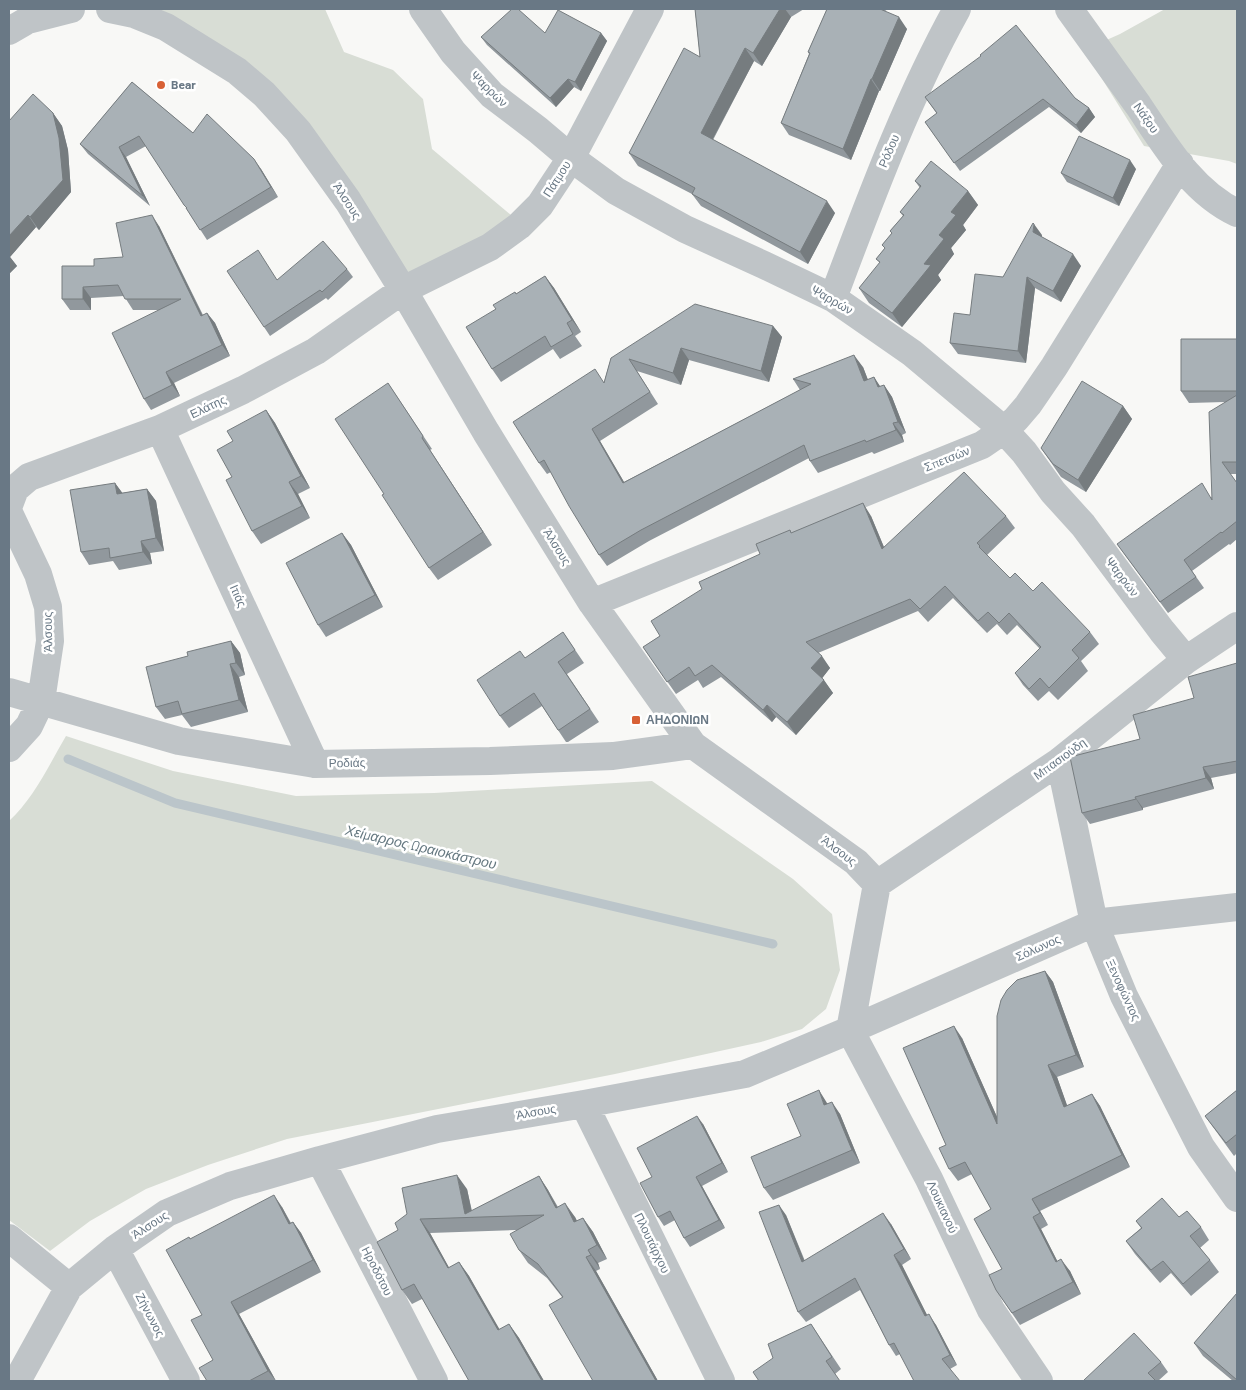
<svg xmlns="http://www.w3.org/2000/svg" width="1246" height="1390" font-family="Barlow,sans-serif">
  <rect width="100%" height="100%" fill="#f8f8f6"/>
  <path fill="#d8ddd5" d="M145,9H325L344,52L393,70L423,99L432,149L517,220L407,280L307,135Z
    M1165,9H1237V164L1229,161L1144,146L1084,50L1120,34Z
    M66,736L173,771L296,796L434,793L652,781L793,879L832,914L840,970L826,1009L802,1029L761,1042L615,1074L287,1139L208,1165L146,1189L90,1221L50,1251L9,1220V821C34,798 49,765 66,736Z"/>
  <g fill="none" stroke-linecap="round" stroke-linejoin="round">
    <path stroke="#bbc5ca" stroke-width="9" d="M68,759L175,803L773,944"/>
    <path stroke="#bfc4c7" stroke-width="28" d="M423,9L453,52L492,95L538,130L571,158L616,191L685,229L764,265L833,298L912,353L1004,430L1024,452L1053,492L1083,525L1162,631L1186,660
      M1069,9C1092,41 1115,73 1138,105C1165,145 1192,192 1237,213
      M9,31L28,20L71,9
      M833,298C870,200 906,101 957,9
      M160,429L315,764
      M9,505L15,489L29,477L160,429L243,390L316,351L403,290L490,247L519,226L540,205L571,158L650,9
      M9,513L38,574L48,607L50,641L41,701L29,726L9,748
      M592,603L982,445L1004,430L1016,419L1028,405L1054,367L1180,164
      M9,692L179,741L315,764L490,761L613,756L693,745
      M1060,761L1094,923L1124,996L1201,1147L1237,1198
      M877,884L1060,761L1186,660L1237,626
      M584,1104L721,1381
      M320,1160L434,1381
      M9,1238L69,1287
      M115,1249L186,1381
      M17,1381L69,1287L115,1249L167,1213L230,1186L320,1160L437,1129L584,1104L745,1074L850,1030L877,884L856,862L693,745L592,603L486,432L403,290L348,201L298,131L264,94L237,71L166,27L134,14L110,9
      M1039,1381L991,1310L929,1179L850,1030L1094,923L1237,907"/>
  </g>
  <path fill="#91989d" d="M695,9H804L791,17L762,66L754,61L713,140L835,213L808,264L701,206L692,194L638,166L629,153L700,57Z
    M827,9H888L885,11L907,29L880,91H879L851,160L789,135L781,123L809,54L808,52Z
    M545,33H601L607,41L581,91L574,87L556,107L487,45L481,37Z
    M132,82L193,133L261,169L278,197L207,240L146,146L126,157L150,206L88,154L80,144Z
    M925,97L1075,98L1089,108L1095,117L1081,133L1049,107L960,171L925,122L937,114Z
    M53,113L62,126L68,150L71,192L39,230L36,227L10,257L17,266L9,274V121Z
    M1136,169L1119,206L1067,182L1061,173Z
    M915,181L968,191L978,205L963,225L966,230L951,248L954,254L938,275L941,280L902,327L869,303L859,288L880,263L876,259L885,248L882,245L892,233L890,231L903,216L900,212L920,188Z
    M159,226L203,315L207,313L215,323L230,356L174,383L180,396L151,410L144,399L159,310H133L124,296L91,298V310H70L62,299L94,266L123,257Z
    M1042,235V237L1081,266L1061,302L1035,288L1026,363L958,354L950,343L970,315L1003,277Z
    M347,269L353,277L328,300L326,298L270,336L264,327Z
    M545,276L554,288L581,332L575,336L582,346L560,359L553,349L501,382L492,369L496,309L516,294Z
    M773,326L782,337L769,382L689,360L681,385L637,371L658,404L600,441L624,482L800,390L793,379L863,367L868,380L874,377L880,387L884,385L892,397L906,433L902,435L904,442L874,454L872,452L818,473L810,461L809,458L649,541L607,566L599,555L551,472L547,474L539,463L604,382L611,358Z
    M1237,339V474H1230L1237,483V539L1230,545L1229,544L1192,571L1204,588L1168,613L1117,544L1212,497L1225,402L1189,403L1181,391Z
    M388,383L432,449L430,450L492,545L438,580L429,568L384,494Z
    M1123,406L1132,419L1086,492L1061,477L1041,448Z
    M266,410L275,423L310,488L298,494L310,518L261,544L252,531L232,477L233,441Z
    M115,483L122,493L147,489L156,501L164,551L150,553L152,564L119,570L113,561L89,565L81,552Z
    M871,516L884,547L1006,516L1015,528L987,555L1010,578L1033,591L1090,632L1099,644L1081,661L1088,671L1058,700L1049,691L1038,701L1023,685L1015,673L1040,649L1017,625L1007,635L997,624L987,633L953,598L928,622L918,611L818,653L830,668L822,678L833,693L796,735L776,717L772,722L721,677L703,688L698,680L676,694L643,647L660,636L760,554L792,533Z
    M342,533L351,545L383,607L326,637L318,625Z
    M563,632L584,663L567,674L599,722L568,742H566L542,706L509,728L500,716L525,658Z
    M231,641L240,653L245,675L239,677L248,712L191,727L182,715L165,719L156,707L188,656Z
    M1237,663V773L1211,778L1214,789L1143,808V810L1090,824L1082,813L1140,739L1194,698Z
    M1045,971L1053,982L1084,1067L1057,1077L1067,1106L1092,1094L1100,1106L1130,1167L1040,1211L1048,1225L1041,1229L1057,1261L1070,1271L1081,1294L1020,1325L996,1290L1002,1269L991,1209L972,1174L958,1181L949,1169L946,1145L962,1038L997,1117Z
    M1237,1090V1153L1234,1156L1205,1116Z
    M828,1103L840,1114L860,1163L773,1200L764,1188L801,1136Z
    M703,1124L728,1172L702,1186L725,1228L690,1247L684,1238L675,1220L664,1226L658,1217L652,1177Z
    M539,1176L548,1190L558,1207L575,1217L577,1221L583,1218L593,1232L607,1259L598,1263L600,1269L596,1271L658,1381H593L562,1297L547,1278L528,1263L519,1250L516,1230L430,1233L449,1268L459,1262L469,1276L499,1330L509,1324L519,1338L544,1381L422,1299L412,1304L402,1290L398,1230L407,1214L467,1189L472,1211Z
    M282,1207L291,1223L293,1222L301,1233L321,1272L239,1314L276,1381H207L213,1360L202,1315L190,1239Z
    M786,1215L805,1261L891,1224L911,1259L902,1265L927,1315L936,1325L957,1365L950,1369L900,1354L896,1356L889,1345L860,1290L806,1322L798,1312Z
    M1179,1217L1201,1227L1209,1240L1200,1248L1210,1260L1219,1272L1191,1296L1171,1273L1160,1283L1135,1254L1126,1241L1141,1228L1136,1221Z
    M1237,1293V1381H1233L1203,1356L1194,1343Z
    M811,1324L841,1369L835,1374L773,1358Z
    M1161,1362L1168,1372L1158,1381H1085Z"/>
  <path fill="#767c7f" d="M780,9H785L791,17L762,66L753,53Z
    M899,17L907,29L880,91L872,79Z
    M601,33L607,41L581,91L575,82Z
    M745,48L754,61L709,146L701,133Z
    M568,79L574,87L556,107L550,98Z
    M871,79L879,91L851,160L843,149Z
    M1089,108L1095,117L1081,133L1076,125Z
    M53,113L62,126L68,150L71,192L39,230L30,217Z
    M119,147L126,157L150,206L143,196Z
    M254,159L261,169L278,197L271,187Z
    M1130,160L1136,169L1119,206L1113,198Z
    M968,191L978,205L963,225L966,230L951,248L954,254L938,275L941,280L902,327L892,313L924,264L951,212Z
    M827,201L835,213L808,264L800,252Z
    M28,215L36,227L10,257L17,266L9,274V236Z
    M152,215L159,226L208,327L201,316Z
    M1034,224L1042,235L1041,243L1033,232Z
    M1073,254L1081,266L1061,302L1053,291Z
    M545,276L554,288L581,332L572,320Z
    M1027,277L1035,288L1026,363L1018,351Z
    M83,287L91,298V310L83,299Z
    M207,313L215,323L230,356L222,345Z
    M773,326L782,337L769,382L761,371Z
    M681,348L689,360L681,385L673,373Z
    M854,355L863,367L873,393L864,381Z
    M166,372L174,383L180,396L172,385Z
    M874,377L882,389L878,387Z
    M884,385L892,397L906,433L898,422Z
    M9,406L10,408L9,428Z
    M1123,406L1132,419L1086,492L1078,480Z
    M266,410L275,423L310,488L301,476Z
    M893,423L902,435L904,442L896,430Z
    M592,429L600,441L631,494L623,483Z
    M422,438L430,450L492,545L483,532Z
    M289,482L298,494L310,518L302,506Z
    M115,483L124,495L117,494Z
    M147,489L156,501L164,551L156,538Z
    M863,503L871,516L890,562L882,549Z
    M342,533L351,545L383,607L375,595Z
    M141,541L150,553L152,564L143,552Z
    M231,641L240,653L245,675L236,663Z
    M822,656L830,668L820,681L811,668Z
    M230,664L239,677L248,712L239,700Z
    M824,680L833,693L796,735L787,722Z
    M767,705L776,717L772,722L763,710Z
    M1203,767L1211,778L1214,789L1206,778Z
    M1135,797L1143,808V810L1136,799Z
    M1045,971L1053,982L1084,1067L1076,1055Z
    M954,1026L962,1038L1005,1135L997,1124Z
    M1048,1065L1057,1077L1072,1119L1064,1107Z
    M819,1090L827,1103L833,1117L824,1105Z
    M1092,1094L1100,1106L1130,1167L1122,1155Z
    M832,1102L840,1114L860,1163L852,1150Z
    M697,1116L703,1124L728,1172L722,1163Z
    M457,1175L467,1189L473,1218L465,1214Z
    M539,1176L548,1190L565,1222L556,1208Z
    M696,1177L702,1186L725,1228L719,1220Z
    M274,1195L282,1207L297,1236L289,1224Z
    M1032,1199L1040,1211L1048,1225L1040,1213Z
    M565,1203L575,1217L584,1236L574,1222Z
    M779,1205L786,1215L809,1273L802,1262Z
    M883,1213L891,1224L911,1259L904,1249Z
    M1033,1217L1041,1229L1064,1274L1056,1262Z
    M583,1218L593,1232L607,1259L597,1245Z
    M420,1219L430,1233L457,1282L448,1268Z
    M293,1222L301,1233L321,1272L313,1260Z
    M588,1250L598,1263L600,1269L591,1255Z
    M894,1255L902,1265L933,1327L925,1316Z
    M586,1257L596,1271L658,1381H656Z
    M1061,1259L1070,1271L1081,1294L1073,1282Z
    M459,1262L469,1276L508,1344L498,1330Z
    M231,1302L239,1314L276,1381L268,1371Z
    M929,1314L936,1325L957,1365L950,1355Z
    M509,1324L519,1338L544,1381H542Z"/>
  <path fill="#a9b1b6" stroke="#767c7f" d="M512,9H518L545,33L558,10L601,33L575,82L568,79L550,98L481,37Z
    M695,9H780L753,53L745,48L701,133L827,201L800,252L692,194L695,188L629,153L684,48L700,57Z
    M827,9H880L899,17L872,79H871L843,149L781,123L810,53L808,52Z
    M1016,25L1075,98L1089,108L1076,125L1043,99L954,163L925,122L937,113L925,97L981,56L980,55Z
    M132,82L193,133L207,114L254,159L271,187L200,230L186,208H187L184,205L139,136L119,147L143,196L80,144Z
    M33,94L53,113L59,138L63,180L30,217L28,215L9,236V121Z
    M1079,136L1130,160L1113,198L1061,173Z
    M931,161L968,191L951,212L956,215L939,235L944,239L924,264L931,265L892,313L859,288L880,262L876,259L885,248L882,245L892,233L890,231L904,215L900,212L921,186L915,181Z
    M152,215L201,316L207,313L222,345L166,372L172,385L144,399L112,333L181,299H125L118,285L83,287V299H62V266H94V259L123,257L116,223Z
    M1033,223L1034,224L1033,232L1073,254L1053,291L1027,277L1018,351L950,343L954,313L970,315L975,274L1003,277Z
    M323,241L347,269L322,292L320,290L264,327L227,271L258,250L277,280Z
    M545,276L572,320L567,323L573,334L551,347L545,336L492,369L466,327L496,309L493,305L515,292L516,294Z
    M695,304L773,326L761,371L681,348L673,373L629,359L650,392L592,429L623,483L811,384L793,379L854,355L864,381L874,377L878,387L884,385L898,422L893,423L896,430L866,442L865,440L810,461L804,445L641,530L599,555L569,506L544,460L539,463L513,422L595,369L604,383L611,358Z
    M1181,339H1237V391H1181Z
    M1082,381L1123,406L1078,480L1053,464L1041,448Z
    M388,383L423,436L422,438L483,532L429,568L382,495L384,494L335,419Z
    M1237,395V462H1222L1237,483V521L1222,533L1221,532L1184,560L1196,577L1160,602L1117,544L1202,483L1212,500L1209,412Z
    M266,410L301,476L289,482L302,506L252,531L226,480L232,477L217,450L233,441L227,431Z
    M964,472L1006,516L977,543L980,546L979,547L1010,578L1015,573L1033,591L1042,582L1090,632L1072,650L1079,658L1049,688L1040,678L1029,689L1015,673L1041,647L1009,613L999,623L988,612L978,621L945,586L920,609L910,599L806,642L822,656L811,668L824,680L787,722L767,705L763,710L712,665L695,676L689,667L667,682L643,647L660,636L651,621L702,589L699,582L760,554L756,544L790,530L791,533L863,503L882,549Z
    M115,483L117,494L147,489L156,538L141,541L143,552L110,558L109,548L81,552L70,490Z
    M342,533L375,595L318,625L286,563Z
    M563,632L575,650L558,662L590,709L559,730H558L534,693L500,716L477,680L520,651L525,658Z
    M231,641L236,663L230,664L239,700L182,714L178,701L156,707L146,667L188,656L187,652Z
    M1237,663V761L1203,767L1206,778L1135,797L1136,799L1082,813L1070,757L1140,739L1133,715L1194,698L1188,677Z
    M1045,971L1076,1055L1048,1065L1064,1107L1092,1094L1122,1155L1032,1199L1040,1213L1033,1217L1056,1262L1061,1259L1073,1282L1012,1313L996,1290L989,1275L1002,1269L974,1219L991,1209L965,1162L949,1169L939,1148L946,1145L903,1048L954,1026L997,1124V1016L1001,1000L1007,990L1017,980Z
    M819,1090L824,1105L832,1102L852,1150L764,1188L751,1157L801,1136L787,1104Z
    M1237,1090V1134L1226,1143L1205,1116Z
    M697,1116L722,1163L696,1177L719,1220L684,1238L670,1211L658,1217L640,1183L652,1177L637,1148Z
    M457,1175L465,1214L539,1176L556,1208L565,1203L574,1222L583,1218L597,1245L588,1250L591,1255L586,1257L656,1381H593L549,1305L563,1297L538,1264L519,1250L510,1234L544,1215L420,1219L448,1268L459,1262L498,1330L509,1324L542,1381H469L414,1284L402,1290L377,1242L398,1230L395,1223L407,1214L402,1188Z
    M274,1195L289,1224L293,1222L313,1260L231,1302L268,1371L249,1381H207L199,1368L213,1360L191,1320L202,1315L166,1250L189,1237L190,1239Z
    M1162,1198L1179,1217L1187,1211L1201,1227L1190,1236L1210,1260L1183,1284L1163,1261L1151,1270L1126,1241L1142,1228L1136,1221Z
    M779,1205L802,1262L883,1213L904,1249L894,1255L925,1316L929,1314L950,1355L942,1359L960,1381H914L894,1343L889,1345L855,1278L798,1312L759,1212Z
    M1237,1293V1380L1194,1343Z
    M811,1324L832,1357L826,1361L840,1381H759L753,1372L773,1358L768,1344Z
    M1134,1333L1161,1362L1148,1373L1156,1381H1085L1084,1380Z"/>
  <g fill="#d86136" stroke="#fff" stroke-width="2">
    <circle cx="161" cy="85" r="5"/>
    <rect x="631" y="715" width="10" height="10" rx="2.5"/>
  </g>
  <g text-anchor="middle" stroke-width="5" stroke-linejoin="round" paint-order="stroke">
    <g font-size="12" font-weight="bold" fill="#697885" stroke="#fff" text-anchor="start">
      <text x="171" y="89">Bear</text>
      <text x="646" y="724">ΑΗΔΟΝΙΩΝ</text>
    </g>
    <g font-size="12" fill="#697885" stroke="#fff">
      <text transform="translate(489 89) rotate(44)" y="4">Ψαρρών</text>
      <text transform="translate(1146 118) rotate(55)" y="4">Νάξου</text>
      <text transform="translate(889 151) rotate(-67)" y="4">Ρόδου</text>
      <text transform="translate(557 179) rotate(-57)" y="4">Πάτμου</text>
      <text transform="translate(347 201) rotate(57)" y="4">Άλσους</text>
      <text transform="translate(832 300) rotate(30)" y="4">Ψαρρών</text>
      <text transform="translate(208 407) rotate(-25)" y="4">Ελάτης</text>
      <text transform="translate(947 459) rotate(-22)" y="4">Σπετσών</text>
      <text transform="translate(557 547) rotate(58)" y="4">Άλσους</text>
      <text transform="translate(1122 577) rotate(53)" y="4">Ψαρρών</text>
      <text transform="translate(238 596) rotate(66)" y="4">Ιτιάς</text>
      <text transform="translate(48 632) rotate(-91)" y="4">Άλσους</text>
      <text transform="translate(1060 759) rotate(-36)" y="4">Μπασιούδη</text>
      <text transform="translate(347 763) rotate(-1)" y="4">Ροδιάς</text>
      <text transform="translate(839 851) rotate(37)" y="4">Άλσους</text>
      <text transform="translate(1038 948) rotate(-24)" y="4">Σόλωνος</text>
      <text transform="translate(1123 990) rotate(65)" y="4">Ξενοφώντος</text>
      <text transform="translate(536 1112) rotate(-10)" y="4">Άλσους</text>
      <text transform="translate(942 1207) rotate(65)" y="4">Λουκιανού</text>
      <text transform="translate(150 1225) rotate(-33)" y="4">Άλσους</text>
      <text transform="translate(652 1243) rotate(64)" y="4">Πλουτάρχου</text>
      <text transform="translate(377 1271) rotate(63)" y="4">Ηροδότου</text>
      <text transform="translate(150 1315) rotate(62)" y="4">Ζήνωνος</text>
    </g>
    <g font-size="14" font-style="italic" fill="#657880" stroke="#fff">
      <text transform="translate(421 847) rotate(13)" y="5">Χείμαρρος Ωραιοκάστρου</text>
    </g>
  </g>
  <rect width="1246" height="1390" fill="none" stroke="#697885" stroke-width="20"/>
</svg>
